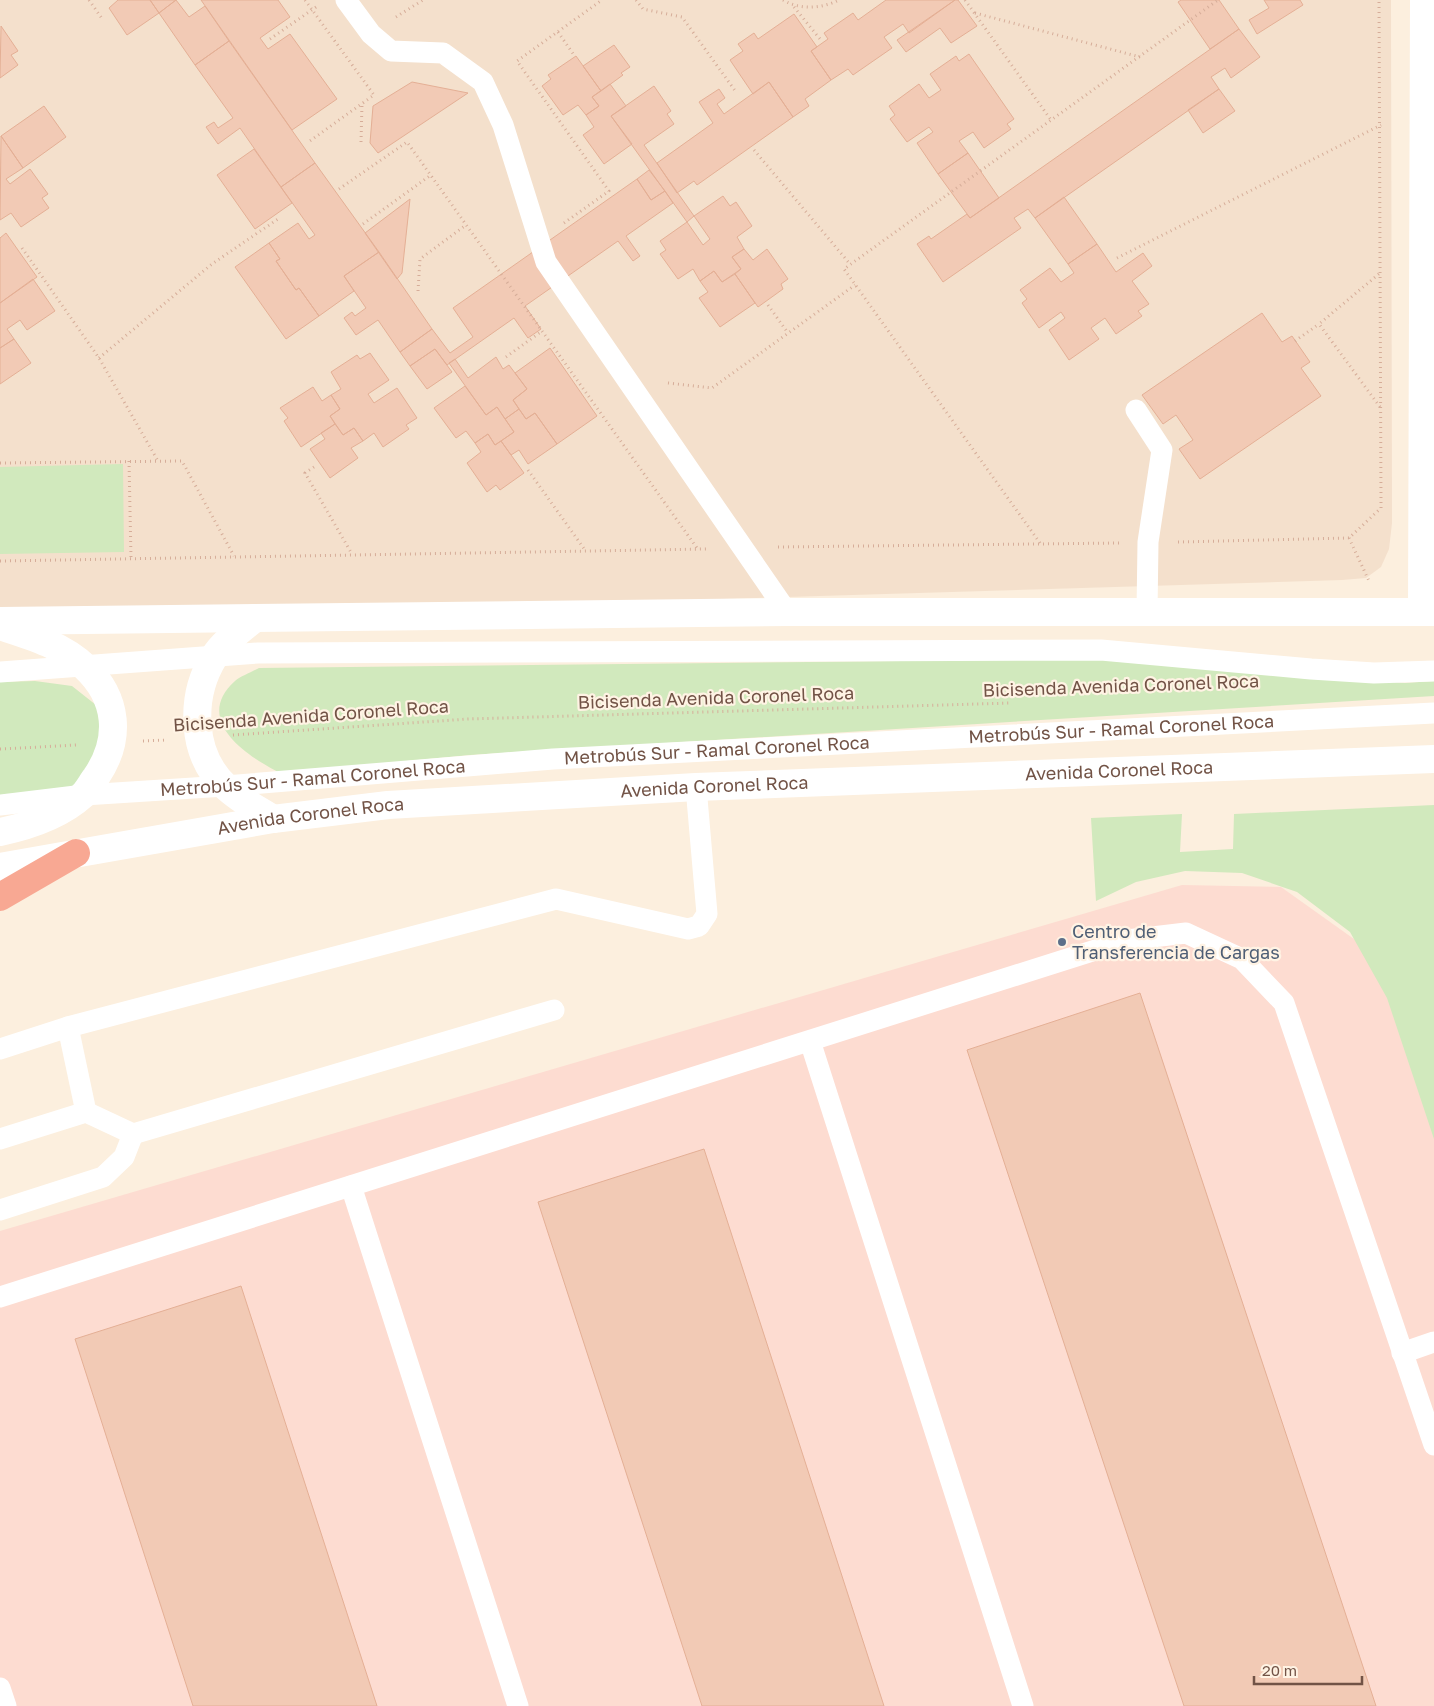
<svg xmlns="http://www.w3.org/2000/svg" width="1434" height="1706" font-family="'Golos Text',sans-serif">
  <rect width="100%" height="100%" fill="#fcefde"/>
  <path fill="#f4e0cc" d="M0,0H1391L1392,523L1389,549L1381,567L1366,578L1342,580L0,621Z"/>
  <path fill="#fddcd1" d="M1182,885L1281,887L1361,944L1403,1013L1434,1106V1706H0V1231Z"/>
  <path fill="#d1e9bd" d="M123,464L124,552L0,554V467Z
    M1098,659L1405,683L1434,681V696L470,755L280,773C247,756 192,720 235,681C241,676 252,672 259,668Z
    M35,681L72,686L96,705L106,734L88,787L0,810V682Z
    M1434,805V1139L1387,998L1350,932L1297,892L1242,873L1185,871L1136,882L1096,901L1091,818L1182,814L1180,852L1233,849L1234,814Z"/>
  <path fill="#f2cab5" stroke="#e4af95" d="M118,0H150L159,13L127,35L109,8Z
    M150,0H176L159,13Z
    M176,0L189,17L205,6L229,41L195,65L159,13Z
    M201,0H278L290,17L260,38L268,49L290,34L337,99L292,130Z
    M886,0H955L909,33L903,24L884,37L892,48L853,75L848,69L831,80L811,51L828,39L824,33L853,13L858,20Z
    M955,0H958L977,26L951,43L940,28L906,52L897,40Z
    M1181,0H1219L1239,29L1210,49L1178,2Z
    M1264,0H1300L1303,5L1257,34L1249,20L1269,8Z
    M794,14L817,47L811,51L831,80L805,99L809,106L793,117L769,82L753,94L730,60L743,51L738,44L754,33L758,39Z
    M1,26L18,51L11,55L18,65L0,78Z
    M1239,29L1260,57L1231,78L1225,68L1211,77L1219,89L1035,218L1028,209L1014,218L1021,228L943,282L917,244L929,236L931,239L967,214L970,218Z
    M229,41L315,163L281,187L240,128L218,144L206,127L214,122L218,128L233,118L195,65Z
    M614,45L630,67L621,73L623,75L601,91L583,66Z
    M969,54L1014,119L1007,124L1011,129L984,148L973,132L959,141L968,153L938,174L917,143L933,132L929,127L907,142L890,119L895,115L889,106L919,84L929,98L941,90L930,74L956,56L959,61Z
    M576,56L601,91L592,97L599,106L586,115L578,105L563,115L542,86L551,79L548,75Z
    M412,82L468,93L378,153L370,143L373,106Z
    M769,82L793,117L697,185L694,181L677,193L657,163L713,123L699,102L719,89L725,98L717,104L724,114Z
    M610,84L626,106L611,116L632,144L604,164L583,135L594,127L586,115L599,106L592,97Z
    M654,86L671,111L667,114L674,124L644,145L694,216L687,222L611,116Z
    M1219,89L1235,111L1203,133L1188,110Z
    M44,106L66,137L23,168L1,136Z
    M1,136L23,168L6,179L10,184L30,169L48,194L42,198L49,208L21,227L11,213L0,220Z
    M254,149L292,203L255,229L217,175Z
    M968,153L999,198L970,218L938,174Z
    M315,163L379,252L344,276L354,291L319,316L299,288L296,290L276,261L280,259L269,243L298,223L309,239L315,235L281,187Z
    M649,170L665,191L651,200L637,179Z
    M637,179L651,200L665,191L673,203L626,236L640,256L633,261L618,241L525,306L541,329L528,338L514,318L447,365L435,349L410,366L400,352L432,329L450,353L473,337L453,308Z
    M723,196L730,206L736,202L752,226L737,237L744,249L732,257L741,269L722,282L714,271L700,281L693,269L678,279L660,254L666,250L660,241L687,222L703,245L710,239L694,216Z
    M1064,197L1097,244L1068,264L1035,218Z
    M410,199L402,273L397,279L365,233Z
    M6,233L37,277L0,303V238Z
    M269,243L280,259L276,261L296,290L299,288L319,316L286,339L235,267Z
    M1097,244L1116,272L1143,253L1152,266L1132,281L1149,304L1138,311L1142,316L1116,334L1105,318L1091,328L1099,339L1069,360L1049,330L1065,318L1061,312L1039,328L1022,303L1027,299L1020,290L1050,268L1061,282L1074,273L1068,264Z
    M744,249L753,260L767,249L788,279L781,284L783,289L758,307L735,274L741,269L732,257Z
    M379,252L432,329L400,352L378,320L356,335L344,318L352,312L355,316L366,308L344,276Z
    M714,271L722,282L735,274L755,303L720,327L699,298L708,292L700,281Z
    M33,279L55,311L27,330L20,320L7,329L14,339L0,348V303Z
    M1262,313L1282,342L1292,336L1310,362L1301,368L1321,396L1200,479L1179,449L1193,440L1176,415L1163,424L1142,395Z
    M14,339L31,363L0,384V348Z
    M550,348L597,416L557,444L535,413L526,419L513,400L527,389L515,373Z
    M435,349L452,372L427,389L410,366Z
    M370,353L389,380L368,394L374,403L397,388L417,418L406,425L409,429L383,447L374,433L363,441L354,428L343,435L330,416L340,409L331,395L341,389L331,372L357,355L360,359Z
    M496,357L503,369L509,365L527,389L513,400L519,409L505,419L497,407L486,415L449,363L455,359L468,378Z
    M465,386L486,415L497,407L514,432L495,445L488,434L475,443L466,431L456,438L434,408Z
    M313,387L322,401L331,395L340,409L330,416L335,424L301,447L284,421L288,418L280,408Z
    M519,409L526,419L535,413L557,444L528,464L519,450L511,455L501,441L514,432L505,419Z
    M335,424L343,435L354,428L363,441L351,448L358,458L330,478L310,449L325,439L321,433Z
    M488,434L495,445L501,441L524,473L500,490L496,485L487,492L467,463L481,452L475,443Z
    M1140,993L1376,1706H1184L967,1050Z
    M704,1149L884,1706H702L538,1202Z
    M241,1286L377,1706H193L75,1339Z"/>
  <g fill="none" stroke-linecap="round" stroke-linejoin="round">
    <path stroke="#d6ad99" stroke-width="3" stroke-dasharray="1 4" stroke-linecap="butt" d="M89,0L103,20
      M305,0L374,95L307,143
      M636,0L643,9L682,17L736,92
      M783,0C800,10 821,9 839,0
      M965,0L1051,120
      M794,7L820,39
      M975,13L1140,57
      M396,17L423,0
      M558,32L574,55
      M270,39L319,5
      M361,142L362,104
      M754,150L850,264
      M339,189L407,142L697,548
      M564,223L609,191L517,61L602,0
      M363,224L431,175
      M22,248L99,358L158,461
      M1117,258L1381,125
      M418,291L420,259L466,225
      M768,305L788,333
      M1295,341L1319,324
      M506,357L542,331
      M99,358L212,264L278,219
      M668,383L712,388L855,285
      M1380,407L1319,324L1380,273
      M129,461L131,558
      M0,463L182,461L234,556
      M314,467L305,473L352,554
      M528,470L585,550
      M1349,538L1369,581
      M1178,542L1349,538L1381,508L1379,0
      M1040,543L844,269L1218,0
      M778,547L1119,543
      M0,561L707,549
      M233,735L468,719L1011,703
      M143,741L167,740
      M0,749L77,745"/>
    <g stroke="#fff" stroke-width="21">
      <path d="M346,0L371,34L391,51L443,53L483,82L503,125L546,262L787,612"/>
      <path d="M1136,410L1162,450L1148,542L1147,612"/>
      <path d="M0,672L258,653L1101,650L1311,669L1374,673L1434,671"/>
      <path id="s1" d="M0,805L84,795L225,786L553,759L1434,713"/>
      <path d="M68,1027L86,1112"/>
      <path d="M810,1041L1023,1706"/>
      <path d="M0,1049L68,1027L556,899L688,929L699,926L707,914L696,787"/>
      <path d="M0,1139L86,1112L133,1134L554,1010"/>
      <path d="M351,1186L518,1706"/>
      <path d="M0,1210L103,1177L124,1157L133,1134"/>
      <path d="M0,1297L1127,940L1186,933L1242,959L1284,1003L1434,1445"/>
      <path d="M1402,1353L1434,1342"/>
      <path d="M0,1688L6,1706"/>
    </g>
    <path stroke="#fff" stroke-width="28" d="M1422,612L1424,0"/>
    <g stroke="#fff" stroke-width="28">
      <path d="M255,618C242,629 223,642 214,657C190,696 190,754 226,787C240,800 257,809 273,819"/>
      <path d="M0,621L787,612H1434"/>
      <path d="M0,832C29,826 61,815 83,795C88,790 92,782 96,777C122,739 118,698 85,667C64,646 31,636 3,627"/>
      <path id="s2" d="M0,867L273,819L388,805L696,787L1434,759"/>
    </g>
    <path stroke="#f8a893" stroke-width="28" d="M0,897L76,853"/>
  </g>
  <circle fill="#5c6f8a" stroke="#fff3e4" stroke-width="2" cx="1062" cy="942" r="5"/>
  <g text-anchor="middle" stroke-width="4.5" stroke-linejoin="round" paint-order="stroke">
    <g font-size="18" fill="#725346" stroke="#fff3e4">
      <text transform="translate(1121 686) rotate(-2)" y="6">Bicisenda Avenida Coronel Roca</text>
      <text transform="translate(716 698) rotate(-2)" y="6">Bicisenda Avenida Coronel Roca</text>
      <text transform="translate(311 716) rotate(-4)" y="6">Bicisenda Avenida Coronel Roca</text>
      <text dy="6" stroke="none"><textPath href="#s1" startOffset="1124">Metrobús Sur - Ramal Coronel Roca</textPath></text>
      <text dy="6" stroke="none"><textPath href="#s1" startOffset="719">Metrobús Sur - Ramal Coronel Roca</textPath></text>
      <text dy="6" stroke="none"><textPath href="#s2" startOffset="1125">Avenida Coronel Roca</textPath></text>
      <text dy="6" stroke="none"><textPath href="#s1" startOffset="314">Metrobús Sur - Ramal Coronel Roca</textPath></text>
      <text dy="6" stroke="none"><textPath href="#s2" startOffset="720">Avenida Coronel Roca</textPath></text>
      <text dy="6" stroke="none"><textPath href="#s2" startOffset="315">Avenida Coronel Roca</textPath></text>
    </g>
    <g font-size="18" fill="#4e5e75" stroke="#fff3e4" text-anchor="start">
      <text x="1072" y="938">Centro de<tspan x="1072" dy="21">Transferencia de Cargas</tspan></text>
    </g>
  </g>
  <path d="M1254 1676v8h108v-8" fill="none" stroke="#725346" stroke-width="2.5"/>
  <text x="1262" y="1676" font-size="15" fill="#725346" stroke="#fff3e4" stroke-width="4" paint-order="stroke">20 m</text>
</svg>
